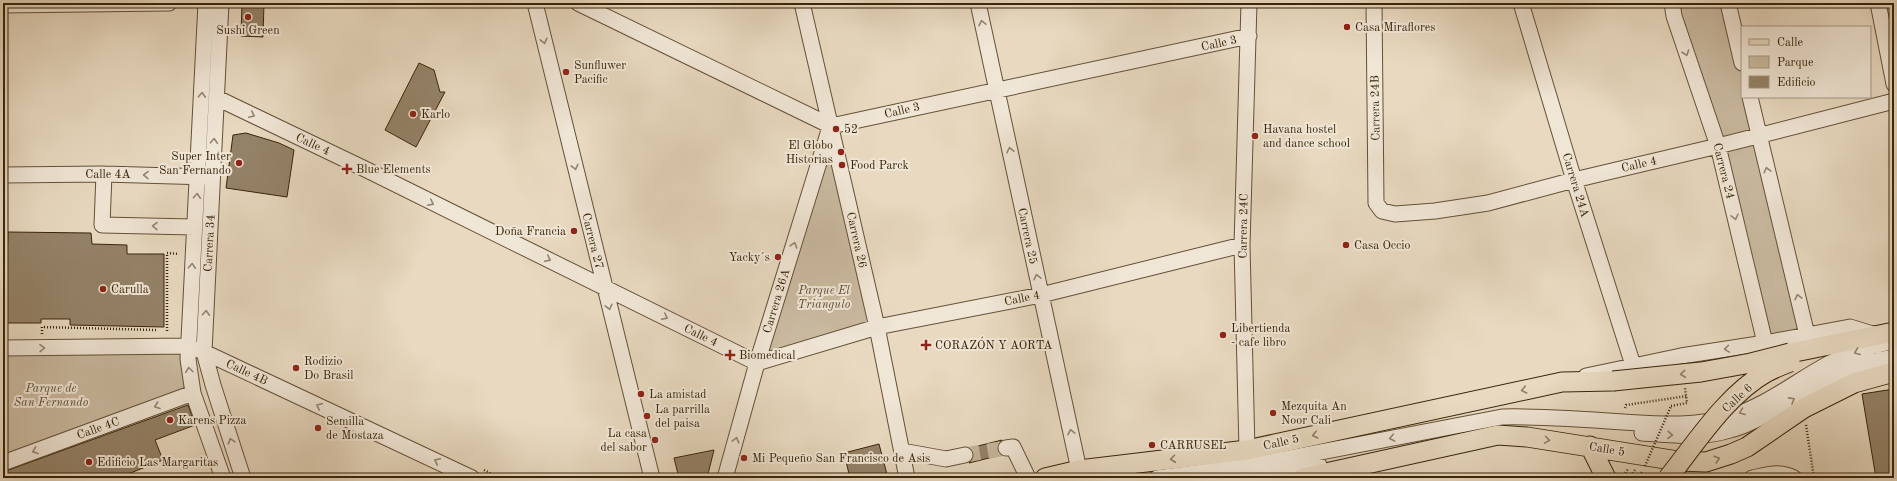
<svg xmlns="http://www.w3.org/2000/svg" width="1897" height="481" font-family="'Old Standard TT',serif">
  <rect width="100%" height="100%" fill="#e8d9c0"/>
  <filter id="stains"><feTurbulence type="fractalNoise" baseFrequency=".005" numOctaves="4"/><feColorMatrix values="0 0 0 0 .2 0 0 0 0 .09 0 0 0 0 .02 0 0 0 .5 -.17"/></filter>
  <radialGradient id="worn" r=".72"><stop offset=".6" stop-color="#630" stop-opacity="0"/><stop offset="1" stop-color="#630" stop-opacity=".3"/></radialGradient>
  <path fill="#cabaa1" stroke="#816f55" d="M1672,3H1728L1742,63V97H1750L1807,335L1765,343Z
    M831,126L877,327L757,363Z
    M188,346L193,393L3,463V348Z"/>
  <path fill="#948268" stroke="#382409" d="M242,3H264L263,37L241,36Z
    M419,63L434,70L440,92H445L416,147L385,130Z
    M246,133L279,143L294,150L287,197L226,188L233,135Z
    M8,232L91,233L92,244L127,245V254H164V327L70,325V319H41V323H5Z
    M1894,389V478H1876L1862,394Z
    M188,405L195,425L155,440L163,460L118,478H3V472Z
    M1002,440L998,444L997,449L1001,455L969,463L973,458L974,454L970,448Z
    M879,444L888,478H850L844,453Z
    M714,450L707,478H679L674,458Z"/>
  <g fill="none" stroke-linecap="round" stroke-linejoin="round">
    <path stroke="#c5b59b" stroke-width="15" stroke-dasharray="15 8" stroke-linecap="butt" d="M965,455L1006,448"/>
    <defs>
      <path id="minor" d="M206,3L188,359L193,393L223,478
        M221,3L204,352L213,385L243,478
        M535,3L652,478
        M578,3L831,126L1249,36
        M802,3L877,327L907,478
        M978,3L1079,470
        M1374,3L1376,203L1382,211L1395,214L1435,211L1488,203L1574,180L1718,146L1894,101
        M1521,3L1574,180L1633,365
        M1672,3L1674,16L1718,146L1765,343
        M1728,3L1742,63
        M1878,3L1894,84
        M3,5L169,3
        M1750,97L1807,335
        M217,98L365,169L757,363L877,327L1041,295L1242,245
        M104,174L102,225L194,227
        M3,175L104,174L208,177
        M3,348L188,346L204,352L472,478
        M1586,376L1681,356L1765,343L1850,327L1876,335
        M1642,433C1672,435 1702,439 1730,430C1747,426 1762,417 1777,408C1815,388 1851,364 1894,357
        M1006,448L1013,447L1028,478
        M1247,450L1242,245L1249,3
        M902,451L946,459L965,455
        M3,463L193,393
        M725,478L757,363L830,127
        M1157,478L1248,466L1502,417C1543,416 1583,419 1623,422C1659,424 1694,427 1729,417C1766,406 1796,381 1830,363C1850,353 1872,346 1893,341
        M1260,478L1319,465
        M1752,478C1767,475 1779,470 1794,478"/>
      <path id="major" d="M1790,353L1894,332
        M1590,446L1606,478
        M1045,478L1079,470L1247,450L1562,382L1613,381
        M1303,478L1498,435L1527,437L1678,461L1706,462L1731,454L1747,447L1804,408L1854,383L1894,372"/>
    </defs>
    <use href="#minor" stroke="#645137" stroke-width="17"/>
    <use href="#major" stroke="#382409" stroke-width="21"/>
    <path stroke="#382409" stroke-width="2.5" stroke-dasharray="1 2" stroke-linecap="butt" d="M167,331V253L179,254
      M42,334V327L156,330
      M1671,406L1687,403L1685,388
      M1625,408L1626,405L1687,396
      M1806,425L1814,478
      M484,470L499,478
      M1622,478L1628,469
      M1629,478L1635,470
      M1638,478L1642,472"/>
    <use href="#minor" stroke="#f0e6d6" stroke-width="15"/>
    <use href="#major" stroke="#e8d9c0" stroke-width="19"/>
    <defs>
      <path id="major-bridge" d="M1613,381L1701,372L1751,363L1790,353
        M1668,478C1696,443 1727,394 1767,372C1775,368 1782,365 1790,362"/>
    </defs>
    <use href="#major-bridge" stroke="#382409" stroke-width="21" stroke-linecap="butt"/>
    <path stroke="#382409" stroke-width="2.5" stroke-dasharray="1 2" stroke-linecap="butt" d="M1645,466L1671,406"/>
    <use href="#major-bridge" stroke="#e8d9c0" stroke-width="19"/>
  </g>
  <defs><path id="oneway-chevron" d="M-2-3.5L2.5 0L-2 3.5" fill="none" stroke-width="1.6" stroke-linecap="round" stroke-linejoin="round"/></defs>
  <g stroke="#948570">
    <use href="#oneway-chevron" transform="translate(982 23) rotate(-102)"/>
    <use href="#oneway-chevron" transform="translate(544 41) rotate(76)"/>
    <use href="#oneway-chevron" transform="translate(1686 53) rotate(71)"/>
    <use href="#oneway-chevron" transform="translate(202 95) rotate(-87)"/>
    <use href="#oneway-chevron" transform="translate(252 115) rotate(25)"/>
    <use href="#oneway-chevron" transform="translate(214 141) rotate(-87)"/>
    <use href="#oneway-chevron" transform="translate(1010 150) rotate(-102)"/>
    <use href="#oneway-chevron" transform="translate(575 167) rotate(76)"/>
    <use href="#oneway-chevron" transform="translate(1767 170) rotate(-104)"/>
    <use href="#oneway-chevron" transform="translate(146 175) rotate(-179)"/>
    <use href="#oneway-chevron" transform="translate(197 196) rotate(-86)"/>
    <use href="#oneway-chevron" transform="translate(431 203) rotate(26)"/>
    <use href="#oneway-chevron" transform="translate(1735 217) rotate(77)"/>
    <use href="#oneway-chevron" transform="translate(155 226) rotate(-179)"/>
    <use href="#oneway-chevron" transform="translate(794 245) rotate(-73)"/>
    <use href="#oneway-chevron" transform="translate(548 259) rotate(26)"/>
    <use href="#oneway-chevron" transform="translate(192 266) rotate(-87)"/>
    <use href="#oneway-chevron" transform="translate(1037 277) rotate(-102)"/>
    <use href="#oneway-chevron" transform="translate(1798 297) rotate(-104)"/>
    <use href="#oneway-chevron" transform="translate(609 307) rotate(76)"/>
    <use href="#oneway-chevron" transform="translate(206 313) rotate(-87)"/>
    <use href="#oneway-chevron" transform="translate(665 317) rotate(26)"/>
    <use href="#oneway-chevron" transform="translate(42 348) rotate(-1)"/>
    <use href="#oneway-chevron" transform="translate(1727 349) rotate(171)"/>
    <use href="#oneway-chevron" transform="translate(1857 352) rotate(159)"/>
    <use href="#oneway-chevron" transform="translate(189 370) rotate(-97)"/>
    <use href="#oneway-chevron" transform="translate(1792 400) rotate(-29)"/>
    <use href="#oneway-chevron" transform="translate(157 406) rotate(160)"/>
    <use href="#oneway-chevron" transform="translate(319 406) rotate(-155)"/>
    <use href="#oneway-chevron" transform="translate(1742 412) rotate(159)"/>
    <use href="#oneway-chevron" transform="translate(1071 432) rotate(-102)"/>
    <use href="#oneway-chevron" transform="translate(1670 435) rotate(3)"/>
    <use href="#oneway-chevron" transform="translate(1392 438) rotate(169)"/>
    <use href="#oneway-chevron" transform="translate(736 440) rotate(-75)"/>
    <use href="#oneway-chevron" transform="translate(231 441) rotate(-108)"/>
    <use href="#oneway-chevron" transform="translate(35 451) rotate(160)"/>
    <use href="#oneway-chevron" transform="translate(437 461) rotate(-155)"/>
  </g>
  <g stroke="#907e64">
    <use href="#oneway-chevron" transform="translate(1683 374) rotate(174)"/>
    <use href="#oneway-chevron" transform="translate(1524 390) rotate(168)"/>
    <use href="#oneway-chevron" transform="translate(1315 435) rotate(168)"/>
    <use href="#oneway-chevron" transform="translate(1547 440) rotate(9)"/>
    <use href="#oneway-chevron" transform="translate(1173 459) rotate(173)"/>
    <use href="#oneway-chevron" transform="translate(1717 459) rotate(-17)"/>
  </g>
  <g fill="#8f2418" stroke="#f0e6d6" stroke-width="1.5">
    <circle cx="248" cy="17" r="4"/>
    <circle cx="1347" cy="27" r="4"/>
    <circle cx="566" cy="72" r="4"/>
    <circle cx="413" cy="114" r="4"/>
    <circle cx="836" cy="129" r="4"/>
    <circle cx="1255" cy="136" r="4"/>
    <circle cx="841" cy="152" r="4"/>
    <circle cx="239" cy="163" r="4"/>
    <circle cx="842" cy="165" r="4"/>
    <path d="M345 163h4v4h4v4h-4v4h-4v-4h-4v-4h4z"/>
    <circle cx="574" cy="231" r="4"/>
    <circle cx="1346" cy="245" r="4"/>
    <circle cx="778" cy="257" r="4"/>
    <circle cx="103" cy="289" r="4"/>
    <circle cx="1223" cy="335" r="4"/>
    <path d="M924 339h4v4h4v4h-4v4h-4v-4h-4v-4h4z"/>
    <path d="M728 349h4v4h4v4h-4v4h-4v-4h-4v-4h4z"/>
    <circle cx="296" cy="368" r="4"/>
    <circle cx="641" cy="394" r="4"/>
    <circle cx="1273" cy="413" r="4"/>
    <circle cx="647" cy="416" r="4"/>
    <circle cx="170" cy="420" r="4"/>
    <circle cx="318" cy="428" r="4"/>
    <circle cx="655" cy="440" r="4"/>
    <circle cx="1152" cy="445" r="4"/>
    <circle cx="744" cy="458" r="4"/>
    <circle cx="89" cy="462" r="4"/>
  </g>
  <g text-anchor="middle" stroke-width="4" stroke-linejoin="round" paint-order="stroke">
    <g font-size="12" fill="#382409" stroke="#f0e6d6" text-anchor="start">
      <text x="1355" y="31">Casa Miraflores</text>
      <text x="248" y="34" text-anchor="middle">Sushi Green</text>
      <text x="574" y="69">Sunfluwer<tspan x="574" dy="14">Pacific</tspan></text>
      <text x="421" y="118">Karlo</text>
      <text x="844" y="133">52</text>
      <text x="1263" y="133">Havana hostel<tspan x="1263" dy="14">and dance school</tspan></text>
      <text x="833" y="149" text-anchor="end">El Globo<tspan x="833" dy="14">Historias</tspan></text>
      <text x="231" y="160" text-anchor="end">Super Inter<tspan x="231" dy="14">San Fernando</tspan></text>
      <text x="850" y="169">Food Parck</text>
      <text x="356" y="173">Blue Elements</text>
      <text x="566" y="235" text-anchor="end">Doña Francia</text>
      <text x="1354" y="249">Casa Occio</text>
      <text x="770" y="261" text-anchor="end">Yacky´s</text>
      <text x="111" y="293">Carulla</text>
      <text x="1231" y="332">Libertienda<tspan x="1231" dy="14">- cafe libro</tspan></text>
      <text x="935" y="349">CORAZÓN Y AORTA</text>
      <text x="739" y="359">Biomedical</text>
      <text x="304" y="365">Rodizio<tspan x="304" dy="14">Do Brasil</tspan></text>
      <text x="649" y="398">La amistad</text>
      <text x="1281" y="410">Mezquita An<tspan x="1281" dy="14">Noor Cali</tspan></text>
      <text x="655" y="413">La parrilla<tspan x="655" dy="14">del paisa</tspan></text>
      <text x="178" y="424">Karens Pizza</text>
      <text x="326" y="425">Semilla<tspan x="326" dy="14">de Mostaza</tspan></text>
      <text x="647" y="437" text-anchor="end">La casa<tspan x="647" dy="14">del sabor</tspan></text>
      <text x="1160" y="449">CARRUSEL</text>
      <text x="752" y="462">Mi Pequeño San Francisco de Asis</text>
      <text x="97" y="466">Edificio Las Margaritas</text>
    </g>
    <g font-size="12" fill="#382409" stroke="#f0e6d6">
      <text transform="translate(1219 43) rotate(-12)" y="4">Calle 3</text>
      <text transform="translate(1375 108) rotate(-91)" y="4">Carrera 24B</text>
      <text transform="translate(902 110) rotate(-13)" y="4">Calle 3</text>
      <text transform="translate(313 144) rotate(25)" y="4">Calle 4</text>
      <text transform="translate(1639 164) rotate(-13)" y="4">Calle 4</text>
      <text transform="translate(1724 171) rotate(76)" y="4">Carrera 24</text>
      <text x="108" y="178">Calle 4A</text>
      <text transform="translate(1576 185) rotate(73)" y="4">Carrera 24A</text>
      <text transform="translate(1243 226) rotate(-89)" y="4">Carrera 24C</text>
      <text transform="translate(1028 236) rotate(78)" y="4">Carrera 25</text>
      <text transform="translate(857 240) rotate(77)" y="4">Carrera 26</text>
      <text transform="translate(593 241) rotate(76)" y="4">Carrera 27</text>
      <text transform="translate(209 243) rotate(-87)" y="4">Carrera 34</text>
      <text transform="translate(1022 298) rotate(-11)" y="4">Calle 4</text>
      <text transform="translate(776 301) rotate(-73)" y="4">Carrera 26A</text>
      <text transform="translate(701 335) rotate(26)" y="4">Calle 4</text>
      <text transform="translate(247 372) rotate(25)" y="4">Calle 4B</text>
      <text transform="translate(1737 398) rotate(-43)" y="4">Calle 6</text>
      <text transform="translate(98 428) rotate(-20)" y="4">Calle 4C</text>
      <text transform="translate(1281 442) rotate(-12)" y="4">Calle 5</text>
      <text transform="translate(1607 449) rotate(9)" y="4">Calle 5</text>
    </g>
    <g font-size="12" font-style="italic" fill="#5c4a2f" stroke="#f0e6d6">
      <text x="824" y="294">Parque El<tspan x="824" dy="14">Triangulo</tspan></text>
      <text x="51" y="392">Parque de<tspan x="51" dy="14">San Fernando</tspan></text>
    </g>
  </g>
  <rect width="1897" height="481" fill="none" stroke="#e8d9c0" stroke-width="16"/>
  <rect x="4" y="4" width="1889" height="473" fill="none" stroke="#382409" stroke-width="2"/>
  <rect x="8" y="8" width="1881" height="465" fill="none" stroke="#382409"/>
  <rect x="1741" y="26" width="130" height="72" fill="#f0e6d6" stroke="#a69884"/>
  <rect x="1749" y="39" width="20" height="6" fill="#e8d9c0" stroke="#a69884"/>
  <text x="1777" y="46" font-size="12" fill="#382409">Calle</text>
  <rect x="1749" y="56" width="20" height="12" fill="#cabaa1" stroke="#a69884"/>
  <text x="1777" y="66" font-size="12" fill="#382409">Parque</text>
  <rect x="1749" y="76" width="20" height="12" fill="#948268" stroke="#a69884"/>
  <text x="1777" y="86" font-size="12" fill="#382409">Edificio</text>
  <rect width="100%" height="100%" filter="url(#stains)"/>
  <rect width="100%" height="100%" fill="url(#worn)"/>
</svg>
